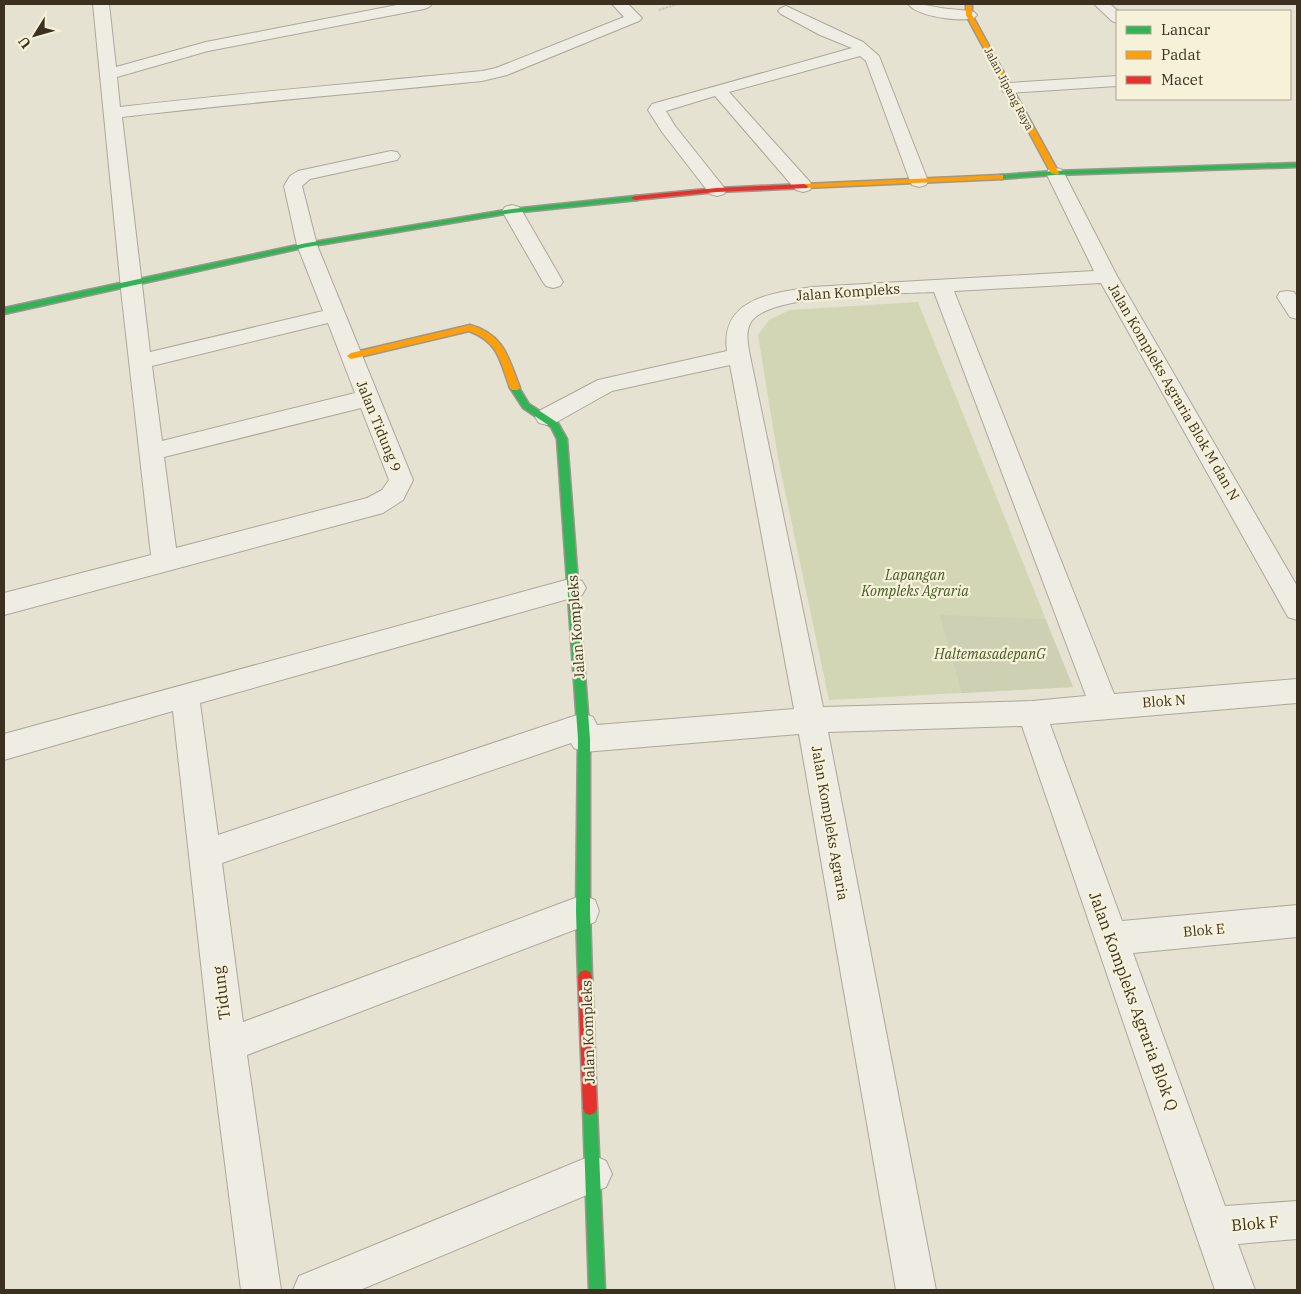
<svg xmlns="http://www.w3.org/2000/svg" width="1301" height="1294" font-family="'IBM Plex Serif',serif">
  <rect width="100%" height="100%" fill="#e6e2d1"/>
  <path fill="#d2d6b4" d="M918,302L1073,687L829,700L778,458L758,335L769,320L790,310Z"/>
  <path fill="#cdd0b3" d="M940,615L1045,619L1073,687L962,693Z"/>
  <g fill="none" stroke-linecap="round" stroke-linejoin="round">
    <defs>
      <path id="street" d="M93,4H109L116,67L206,42L402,4H432L429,7L424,9L208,51L117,77L120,107C241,93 361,83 482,71L496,68L624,17L612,4H628L642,18L639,21L507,75L482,81C362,93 241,103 122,117L150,352L323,311L297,245L284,186L290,176L298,171L391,151L397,152L400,156L397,160L310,179L302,186L317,245L413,480L403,500L383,513L4,615V593L151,555L122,299ZM328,323L355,393L162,441L152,366ZM361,408L389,480L382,490L367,498L176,548L164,457Z
        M908,4C923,3 935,8 949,9C958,10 966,10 974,12L977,15L974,18C960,22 918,17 908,4Z
        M1094,4H1110L1118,11L1117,23L1112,21Z
        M786,6L863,42L879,56L928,181L926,185L919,187L912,185L910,181L866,61L860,56L729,92L810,182L812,186L810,190L803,192L796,190L715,96L666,111L675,126L726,190L724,194L717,196L710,194L662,132L648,110L652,104L852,48L820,35L781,14L778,11L781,8Z
        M1117,76V86L1009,93L1003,92L1001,88L1003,84L1009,83Z
        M1055,168L1061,169L1064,173L1117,276L1297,586V620L1288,617L1101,283L954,291L1114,694L1297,679V703L1050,724L1122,921L1297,905V937L1133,953L1225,1206L1297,1201V1239L1238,1244L1255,1290H1215L1022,726L828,732L936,1290H896L799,734L584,752L574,748L571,743L222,863L243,1022L583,895L595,900L599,911L595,922L247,1055L281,1290H241L210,1045L173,711L4,760V734L573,578L582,581L586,588L582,595L200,703L218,835L583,713L593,717L597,725L794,709L730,365L612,391L555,423L547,425L539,423L535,417L539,411L598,380L727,351C720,298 773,293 812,287L1094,271L1046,173L1049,169ZM934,292L1086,696L1032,701L823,707L750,356C748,345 745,332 751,322C769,293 899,294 934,292Z
        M512,205L519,207L522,211L563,282L560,286L553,288L546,286L543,282L502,211L505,207Z
        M1287,291L1294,292L1297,297V319L1290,317L1277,297L1280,292Z
        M593,1155L606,1161L612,1174L606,1187L360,1290H293L299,1276Z"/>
      <path id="fast" d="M1297,163V167L1055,175L1000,179L996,177L1000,175L1055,171Z
        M635,196H638V200L512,213L307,247L4,314V308L307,243L512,209Z
        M515,385L518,386L529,404L558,423L567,439L590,739V911L592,977L590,982L585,984L580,982L578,977L576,911L578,739L557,439L551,427L523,408L510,388Z
        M590,1101L595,1103L597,1108L605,1290H589L583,1108L585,1103Z"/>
      <path id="slow" d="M966,4H972V15L1059,173L1058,175L1051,173L966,15Z
        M1000,175H1003V179L804,188L800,186L804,184Z
        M470,325C505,335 508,358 520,388L518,390H512L510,388C500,361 499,342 469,331L351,359L347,356L351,353Z"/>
      <path id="jam" d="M804,184L808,186L807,188L717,192L635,200L631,198L635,196L717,188Z
        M585,970L590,972L592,977L597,1108L595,1113L590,1115L585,1113L583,1108L578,977L580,972Z"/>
    </defs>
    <use href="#street" stroke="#aca79a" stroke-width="2"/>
    <use href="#fast" stroke="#9c978a" stroke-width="3"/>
    <use href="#slow" stroke="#9c978a" stroke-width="3"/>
    <use href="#jam" stroke="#9c978a" stroke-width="3"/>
    <path stroke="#c7c3b9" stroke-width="2" stroke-dasharray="2.5 1" stroke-linecap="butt" d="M659,10L678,4"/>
    <use href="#street" fill="#eeece3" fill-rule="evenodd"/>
    <use href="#fast" fill="#30b455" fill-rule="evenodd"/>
    <use href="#slow" fill="#ff9f0a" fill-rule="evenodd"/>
    <use href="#jam" fill="#e5322d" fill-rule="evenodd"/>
  </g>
  <g text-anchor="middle" stroke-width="4.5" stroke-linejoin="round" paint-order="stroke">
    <g font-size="11" fill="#3c3121" stroke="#f6f1d9">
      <text transform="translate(1009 89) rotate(62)" y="4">Jalan Jipang Raya</text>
    </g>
    <g font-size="14" fill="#3c3121" stroke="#f6f1d9">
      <text transform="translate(848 292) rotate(-4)" y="5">Jalan Kompleks</text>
      <text transform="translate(1174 392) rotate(60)" y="5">Jalan Kompleks Agraria Blok M dan N</text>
      <text transform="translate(379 426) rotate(68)" y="5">Jalan Tidung 9</text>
      <text transform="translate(576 627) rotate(-94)" y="5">Jalan Kompleks</text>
      <text transform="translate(1164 701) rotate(-4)" y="5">Blok N</text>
      <text transform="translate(830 823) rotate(80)" y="5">Jalan Kompleks Agraria</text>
      <text transform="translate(1204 930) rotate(-5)" y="5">Blok E</text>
      <text transform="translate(588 1032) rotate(-92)" y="5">Jalan Kompleks</text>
    </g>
    <g font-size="14" font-style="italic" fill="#465828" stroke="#f6f1d9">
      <text x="915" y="580">Lapangan<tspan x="915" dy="16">Kompleks Agraria</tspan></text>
      <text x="990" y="659">HaltemasadepanG</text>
    </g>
    <g font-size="16" fill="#3c3121" stroke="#f6f1d9">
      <text transform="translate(221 993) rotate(-97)" y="6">Tidung</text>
      <text transform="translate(1134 1001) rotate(70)" y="6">Jalan Kompleks Agraria Blok Q</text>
      <text transform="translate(1255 1223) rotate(-5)" y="6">Blok F</text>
    </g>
  </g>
  <rect width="1301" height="1294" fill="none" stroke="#3c3121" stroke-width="10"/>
  <rect x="1116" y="10" width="175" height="90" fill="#f6f1d9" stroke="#aca48f"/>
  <rect x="1126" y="26" width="25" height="8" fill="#30b455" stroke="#aca48f"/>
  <text x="1161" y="35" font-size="15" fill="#3c3121">Lancar</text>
  <rect x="1126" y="51" width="25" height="8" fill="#ff9f0a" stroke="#aca48f"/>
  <text x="1161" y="60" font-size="15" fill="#3c3121">Padat</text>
  <rect x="1126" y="76" width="25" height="8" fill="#e5322d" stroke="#aca48f"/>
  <text x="1161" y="85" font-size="15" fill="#3c3121">Macet</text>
  <g transform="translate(35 35) rotate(233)" stroke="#f6f1d9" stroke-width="4" paint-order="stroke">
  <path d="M0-4L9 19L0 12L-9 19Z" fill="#3c3121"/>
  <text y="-8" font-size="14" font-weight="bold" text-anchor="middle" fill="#3c3121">U</text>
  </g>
</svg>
